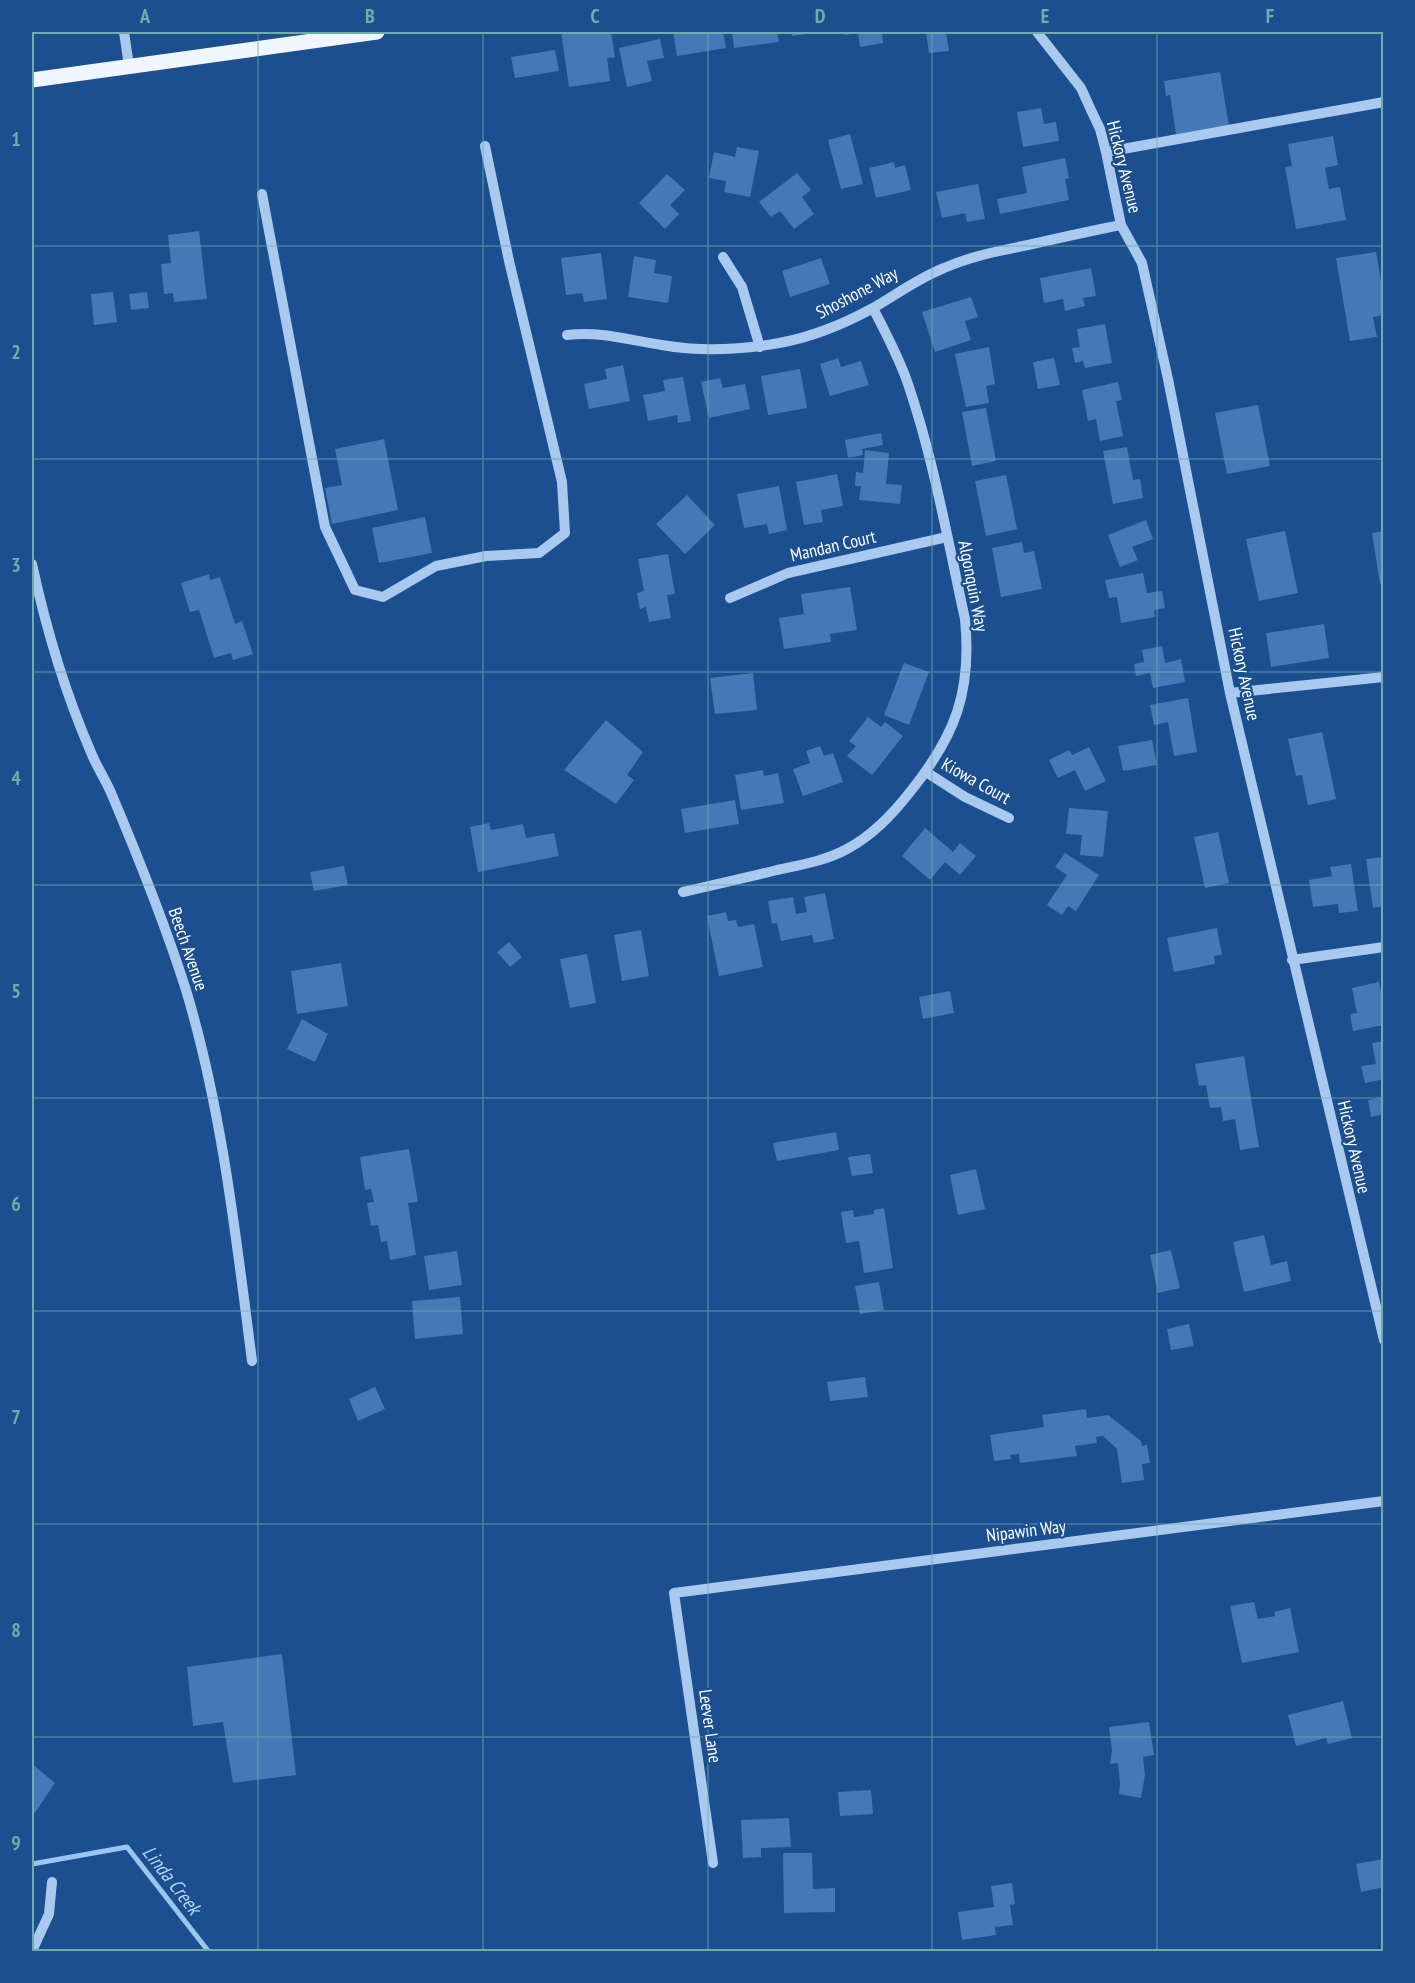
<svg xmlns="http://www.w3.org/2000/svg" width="1415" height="1983" font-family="'PT Sans Narrow',sans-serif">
  <rect width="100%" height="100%" fill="#1b4f8f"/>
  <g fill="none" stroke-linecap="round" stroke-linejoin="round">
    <path stroke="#9cc4f0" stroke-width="5" d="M32,1864L127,1847L209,1952"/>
  </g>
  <path fill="#4478b7" d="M561,32H611L615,57L607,58L610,81L569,87Z
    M673,32H723L726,48L677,56Z
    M732,32H777L779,42L734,48Z
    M791,32H814V33L792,36Z
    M844,32H882L883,43L860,47L858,33L845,35Z
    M926,32H946L949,51L929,53Z
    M660,39L664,58L647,61L652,81L627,87L619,48Z
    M555,50L559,71L515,78L511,57Z
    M1220,72L1229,126L1176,134L1170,95L1166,96L1164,81Z
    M1041,108L1044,124L1056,122L1059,141L1023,147L1017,112Z
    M850,134L863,184L841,189L828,140Z
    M1333,136L1338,165L1325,168L1329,189L1340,187L1346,220L1296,229L1285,167L1292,166L1288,144Z
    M737,147L759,151L750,197L724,192L726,181L709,178L714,152L735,157Z
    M1065,158L1069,178L1065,179L1069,200L1000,214L997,199L1027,193L1022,167Z
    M894,162L895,168L905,165L911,190L876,198L869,168Z
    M797,173L811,190L802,197L814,214L794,229L780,211L771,217L759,202Z
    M667,174L685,190L670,205L679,214L665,229L639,203Z
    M978,184L985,219L967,222L965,213L942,218L936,192Z
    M199,231L207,299L174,302L173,293L164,294L161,264L171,263L168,235Z
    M1376,252L1384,298V315L1373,317L1377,337L1350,341L1336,258Z
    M601,253L607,299L584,302L582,293L566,295L561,258Z
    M634,256L656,260L654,273L672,276L668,303L628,297Z
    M821,258L830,284L790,297L782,271Z
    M1091,268L1096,296L1083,298L1085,306L1065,311L1063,299L1044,303L1040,278Z
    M113,292L117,322L94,325L91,294Z
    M147,292L149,308L131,310L129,294Z
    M971,297L978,317L965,321L971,340L935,352L922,312Z
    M1105,324L1112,363L1085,368L1083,361L1075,363L1072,348L1080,347L1077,329Z
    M989,347L995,384L986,386L989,403L966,407L955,354Z
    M838,358L841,367L861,361L869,385L830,396L820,364Z
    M1054,358L1060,385L1038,389L1033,362Z
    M623,365L630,401L589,409L584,384L607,379L605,369Z
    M800,369L807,408L768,415L761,376Z
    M683,377L691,421L678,423L677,415L648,421L643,395L665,391L663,380Z
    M720,378L723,388L745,384L750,409L709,418L701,382Z
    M1118,382L1122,400L1116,401L1123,436L1100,441L1096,419L1088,421L1082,390Z
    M1258,405L1270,466L1227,474L1215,413Z
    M986,408L996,461L972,466L962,412Z
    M881,433L883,445L862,449L863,455L848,458L845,440Z
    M384,439L398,510L332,524L325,488L342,485L335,449Z
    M1127,447L1133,480L1140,479L1143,498L1113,504L1103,451Z
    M865,450L889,453L886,484L902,485L900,504L859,500L861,486H855L856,472L863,473Z
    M837,474L843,506L821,510L823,522L804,525L796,482Z
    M1006,475L1017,529L986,536L975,481Z
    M779,486L787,530L769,534L767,524L744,528L737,494Z
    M687,495L715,525L685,554L656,524Z
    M425,517L432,553L379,563L372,528Z
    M1146,520L1153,539L1132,547L1138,560L1120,567L1108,535Z
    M1285,531L1298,593L1259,601L1246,539Z
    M1384,531V584H1380L1372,533Z
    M1022,542L1024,553L1034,551L1042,589L1001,597L992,548Z
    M668,554L675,594L667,595L671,618L649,622L646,607L640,609L637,593L644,591L638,559Z
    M1143,573L1147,593L1162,591L1165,608L1154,610L1155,617L1121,623L1117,597L1109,598L1105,580Z
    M209,574L210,580L220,577L235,624L242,621L253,654L233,660L231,653L214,658L199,610L190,612L181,583Z
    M850,587L857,630L830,634L831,642L784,649L779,618L804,614L801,594Z
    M1324,624L1329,658L1271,667L1266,633Z
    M1162,646L1165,663L1181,659L1185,682L1153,688L1150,673L1136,676L1134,664L1144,662L1142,650Z
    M904,663L929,672L909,725L884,715Z
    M753,673L757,710L715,714L710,678Z
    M1188,698L1197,752L1174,756L1168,722L1154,725L1150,705Z
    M868,717L881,727L885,722L903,736L872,775L847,756L856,746L849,741Z
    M606,720L643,752L627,775L634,780L616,804L564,770Z
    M1322,732L1336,799L1308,805L1302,775L1296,776L1288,739Z
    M1152,740L1157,765L1123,771L1118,746Z
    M820,746L824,756L833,753L843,782L803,796L793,769L810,763L806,751Z
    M1089,747L1106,781L1085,791L1075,770L1058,778L1049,760L1069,750L1072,755Z
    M763,770L764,776L778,773L784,803L741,810L735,775Z
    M735,800L739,824L685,833L681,809Z
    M1069,808L1108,811L1103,857L1080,855L1082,835L1066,834Z
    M489,823L491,830L523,824L526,838L554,833L559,856L478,872L470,827Z
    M925,828L953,852L960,843L976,856L960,875L945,862L930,880L902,856Z
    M1218,832L1229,883L1205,888L1194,837Z
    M1065,853L1099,875L1076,911L1068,906L1062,915L1047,905L1067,875L1055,867Z
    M1384,857V906L1373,908L1366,859Z
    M1351,864L1358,911L1339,913L1338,904L1313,907L1309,880L1332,876L1330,867Z
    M344,866L348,885L314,891L310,872Z
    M825,893L834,939L814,943L812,935L781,941L777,923L772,924L768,901L793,897L796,914L807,912L804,897Z
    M726,912L728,921L736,920L738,927L754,924L763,967L719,976L707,916Z
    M1217,928L1222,955L1214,956L1215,964L1174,972L1167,938Z
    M641,930L649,976L622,981L614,935Z
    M509,942L522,957L510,967L497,952Z
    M587,954L596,1003L570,1008L560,959Z
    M341,963L348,1006L297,1014L291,971Z
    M1379,982L1384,1004V1025L1353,1031L1350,1014L1357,1013L1352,988Z
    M950,991L954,1013L923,1019L919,997Z
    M302,1019L328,1034L315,1062L287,1049Z
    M1384,1041V1079L1365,1083L1361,1066L1376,1064L1372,1043Z
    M1244,1056L1259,1147L1240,1150L1235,1119L1223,1121L1221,1107L1210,1108L1206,1085L1199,1086L1195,1064Z
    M1384,1097V1114L1371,1117L1368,1100Z
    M836,1132L839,1150L777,1161L773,1143Z
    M409,1149L418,1202L408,1203L416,1255L390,1260L387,1241L381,1242L378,1225L371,1226L367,1203L374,1202L371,1189L365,1190L360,1157Z
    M870,1154L873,1173L852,1176L848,1157Z
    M976,1169L985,1209L958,1215L950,1175Z
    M884,1208L893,1268L864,1273L859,1241L846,1243L841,1212L853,1210L854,1217L874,1214V1210Z
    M1264,1235L1271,1265L1287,1261L1291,1281L1244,1292L1233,1242Z
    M1171,1250L1180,1288L1158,1293L1150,1255Z
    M457,1251L462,1285L429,1290L424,1256Z
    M879,1282L884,1310L860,1314L855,1286Z
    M460,1297L463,1334L415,1339L412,1301Z
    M1189,1324L1194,1346L1171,1350L1167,1329Z
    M865,1377L868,1397L830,1401L827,1382Z
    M375,1387L385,1409L358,1421L349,1399Z
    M1086,1409L1087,1418L1108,1415L1141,1441L1142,1446L1147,1445L1150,1463L1142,1464L1144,1480L1122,1483L1117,1449L1103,1436L1096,1437L1097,1443L1075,1446L1077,1456L1020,1463L1019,1454L1010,1455L1011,1459L994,1461L990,1435L1044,1427L1042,1415Z
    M1254,1602L1258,1619L1275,1616L1274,1612L1290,1608L1299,1652L1242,1663L1230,1606Z
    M282,1654L296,1775L233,1783L223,1722L193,1726L187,1667Z
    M1343,1701L1352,1738L1328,1744L1326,1738L1296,1746L1288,1715Z
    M1149,1722L1154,1755L1143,1757L1145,1775L1141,1798L1119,1794L1120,1783L1118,1763L1110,1764L1112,1751L1109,1727Z
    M32,1764L55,1783L32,1817Z
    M871,1790L873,1814L840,1816L838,1792Z
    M789,1818L791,1847L761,1848V1857L743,1858L741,1820Z
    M783,1853H812L813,1889L835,1888V1912L784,1913Z
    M1384,1859V1887L1361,1892L1356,1864Z
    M1012,1883L1015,1904L1010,1905L1013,1925L995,1927L996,1935L962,1940L958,1912L994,1907L991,1886Z"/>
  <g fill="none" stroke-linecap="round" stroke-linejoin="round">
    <path stroke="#a9c9ee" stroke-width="10" d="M124,32L129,66
      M1037,32L1081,88L1091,110L1100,129L1106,152L1121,225L1142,263L1168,379L1230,693L1384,1340
      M1106,152L1384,102
      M262,194L325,527L355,590L383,597L436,566L486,556L539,553L565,533L562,482L509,261L485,146
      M723,257L742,287L760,347
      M567,335C602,331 628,340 662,345C701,352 740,350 779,343C812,337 844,324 873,308C897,294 919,278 944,268C971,256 999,251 1028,245C1059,238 1090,231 1121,225
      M32,564C46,628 64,690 90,750C96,766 106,780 112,795C139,859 165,924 186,990C222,1110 236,1237 252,1361
      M730,598L788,573L947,537
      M1230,693L1384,677
      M926,772L965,797L1009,818
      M683,892C714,885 745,878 777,870C800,865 825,861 847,849C873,835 892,815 910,792C956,735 972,691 965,619C948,542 934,461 909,387C900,359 886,334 873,308
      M1292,960L1384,947
      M713,1863L674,1593L1384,1501
      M32,1951L49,1914L52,1882"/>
    <path stroke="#f0f6ff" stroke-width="15" d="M32,80L377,32"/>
  </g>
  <path fill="none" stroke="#6fada8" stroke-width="1.5" stroke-opacity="0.55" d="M258,32V1952M483,32V1952M708,32V1952M932,32V1952M1157,32V1952M32,246H1384M32,459H1384M32,672H1384M32,885H1384M32,1098H1384M32,1311H1384M32,1524H1384M32,1737H1384"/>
  <g text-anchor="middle" stroke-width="4.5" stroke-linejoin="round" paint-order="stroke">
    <g font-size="18" fill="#fff" stroke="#1b4f8f">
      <text transform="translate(1124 167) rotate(76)" y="6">Hickory Avenue</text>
      <text transform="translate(857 293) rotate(-28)" y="6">Shoshone Way</text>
      <text transform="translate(833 546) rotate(-13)" y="6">Mandan Court</text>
      <text transform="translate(973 586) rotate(79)" y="6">Algonquin Way</text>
      <text transform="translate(1244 674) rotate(78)" y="6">Hickory Avenue</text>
      <text transform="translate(976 781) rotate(29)" y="6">Kiowa Court</text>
      <text transform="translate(188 949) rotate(71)" y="6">Beech Avenue</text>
      <text transform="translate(1354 1147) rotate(77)" y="6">Hickory Avenue</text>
      <text transform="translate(1026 1531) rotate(-7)" y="6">Nipawin Way</text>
      <text transform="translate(710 1726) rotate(82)" y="6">Leever Lane</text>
    </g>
    <g font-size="20" font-style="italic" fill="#b5d3f5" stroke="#1b4f8f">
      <text transform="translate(172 1880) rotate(52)" y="7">Linda Creek</text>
    </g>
  </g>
  <rect width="1415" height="1983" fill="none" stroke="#1b4f8f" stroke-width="66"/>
  <rect x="33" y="33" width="1349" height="1917" fill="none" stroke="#6fada8" stroke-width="2"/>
  <g font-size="20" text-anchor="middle" font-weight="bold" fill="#6fada8">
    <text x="145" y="23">A</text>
    <text x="370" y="23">B</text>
    <text x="595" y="23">C</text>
    <text x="820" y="23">D</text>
    <text x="1045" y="23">E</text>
    <text x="1270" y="23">F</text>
    <text x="16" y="146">1</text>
    <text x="16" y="359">2</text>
    <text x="16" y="572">3</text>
    <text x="16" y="785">4</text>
    <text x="16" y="998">5</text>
    <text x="16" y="1211">6</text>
    <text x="16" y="1424">7</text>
    <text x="16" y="1637">8</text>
    <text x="16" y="1850">9</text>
  </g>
</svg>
